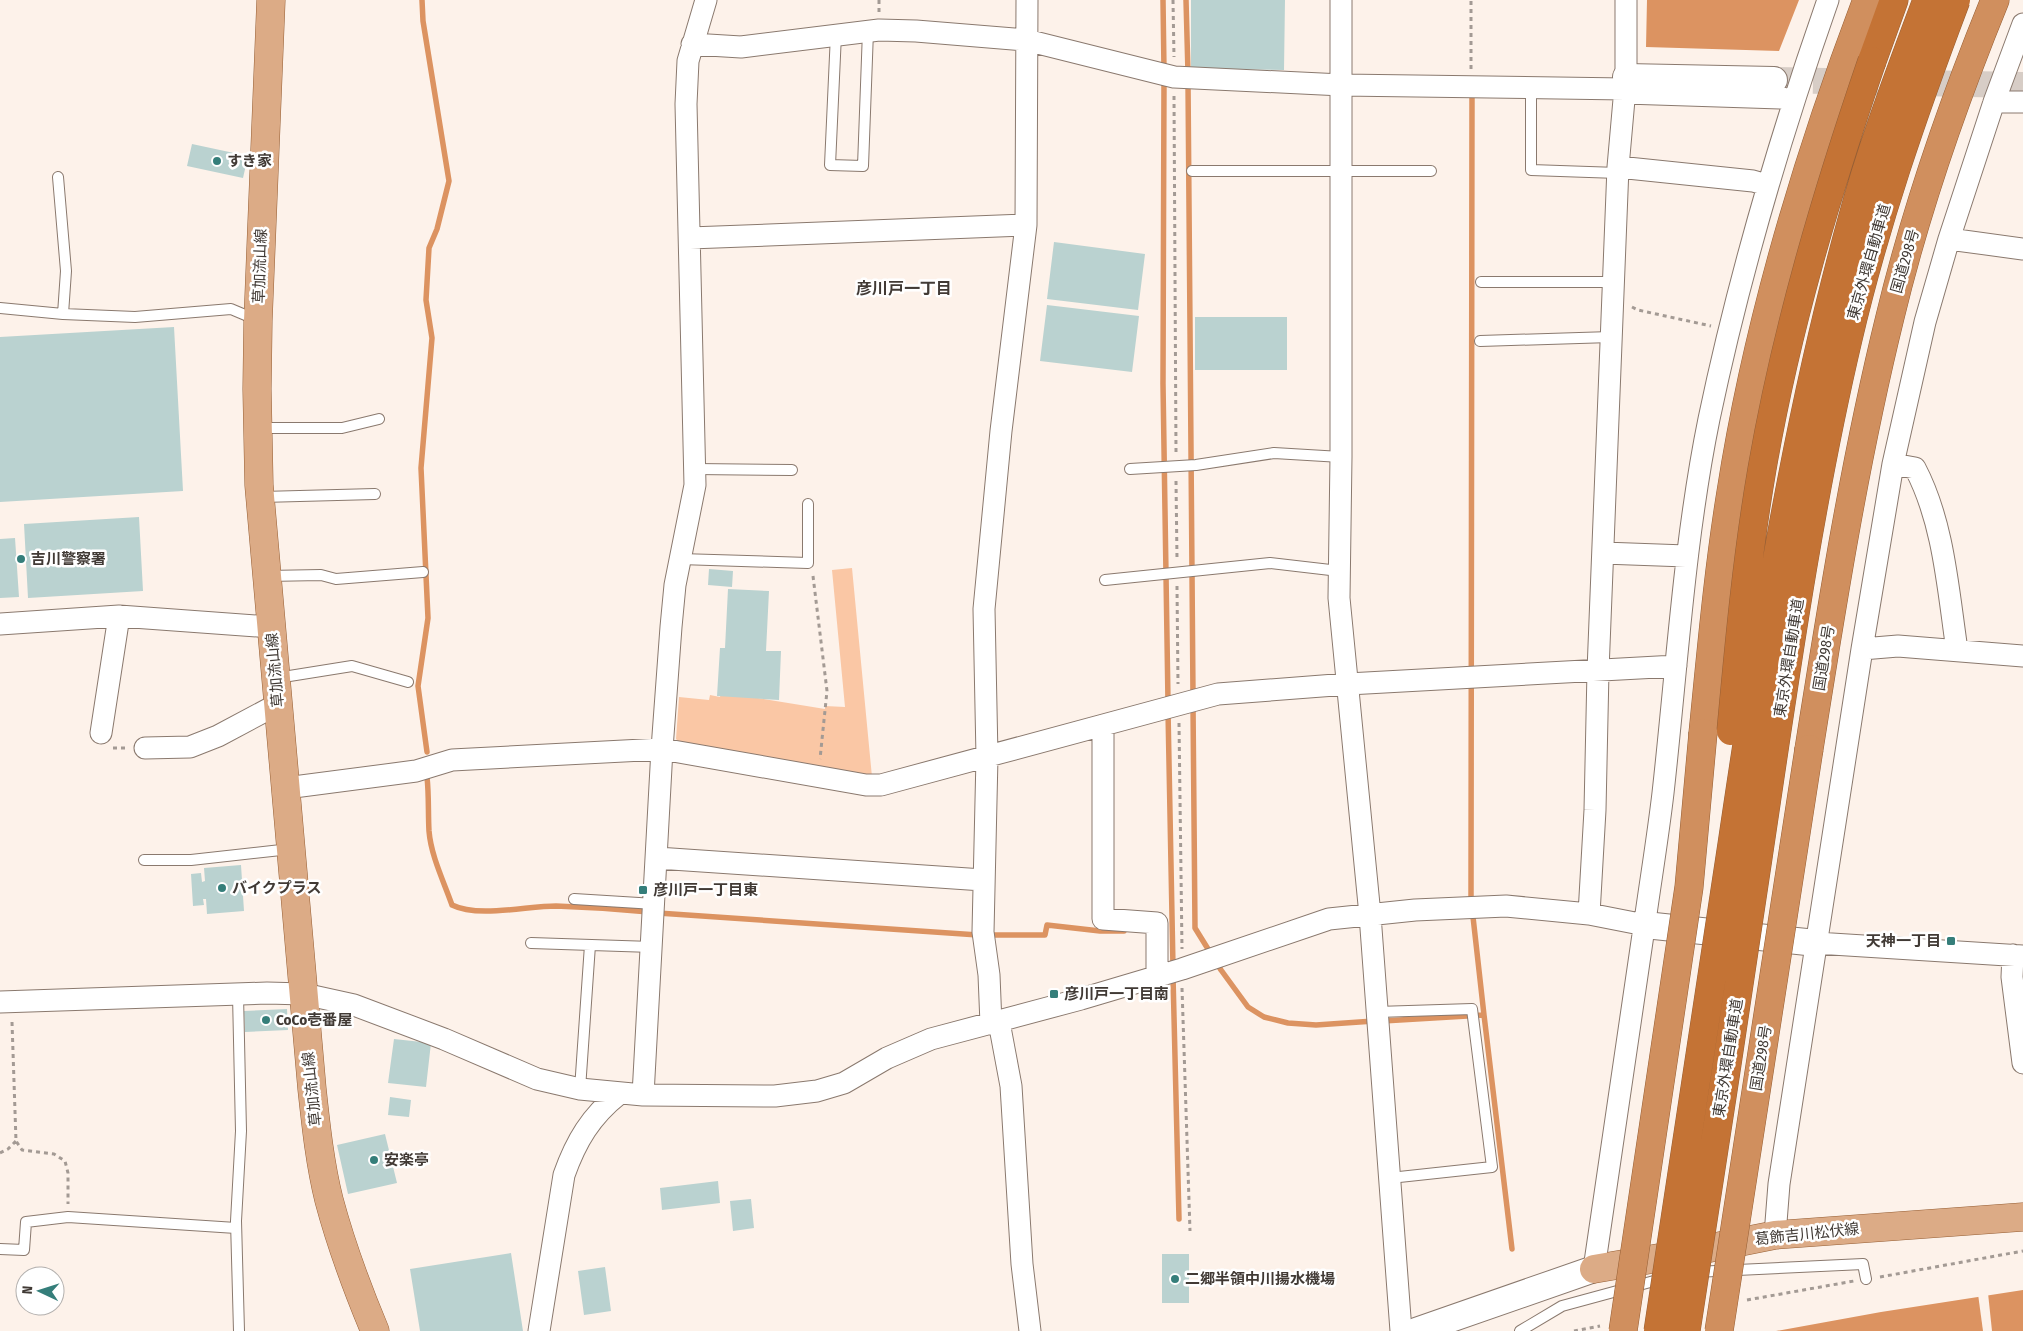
<svg xmlns="http://www.w3.org/2000/svg" width="2023" height="1331" font-family="'Fira Sans Condensed','Noto Sans JP',sans-serif">
  <rect width="100%" height="100%" fill="#fdf2ea"/>
  <path fill="#fac7a5" d="M852,568L872,777L682,745L676,739L679,697L709,700L710,695L720,697L721,692L825,709V706L845,707L832,570Z"/>
  <path fill="#dc9361" d="M1647,0H1799L1779,51L1646,47Z
    M2023,1290V1331H1776L1881,1312Z"/>
  <path fill="#fdf2ea" d="M1988,1293L1992,1331H1983L1978,1294Z"/>
  <g fill="none" stroke-linecap="round" stroke-linejoin="round">
    <path stroke="#dc9361" stroke-width="5.5" d="M422,0L423,21L449,181L437,229L429,248L426,300L432,338L421,468L428,618L418,686L427,752
      M1163,0L1164,70
      M1186,0L1188,73
      M1164,79L1163,384L1168,702
      M1188,82L1193,695
      M1472,92L1471,899L1484,1015
      M1193,705L1195,928L1221,970L1248,1007L1264,1017L1288,1023L1316,1025L1374,1021
      M1168,711L1173,967
      M427,777C429,795 428,813 429,831C431,856 444,882 452,905C478,918 527,906 556,906C587,907 618,909 649,912
      M658,913L978,935
      M987,935H1045L1047,925L1100,931H1124
      M1173,976L1179,1219
      M1383,1021L1484,1015L1512,1249"/>
  </g>
  <path fill="#bad2d0" d="M1191,0H1285L1284,70L1191,69Z
    M192,144L248,156L243,178L187,166Z
    M1054,242L1145,254L1138,310L1047,299Z
    M1047,305L1139,316L1132,372L1040,361Z
    M1195,317H1287V370H1195Z
    M174,327L183,491L0,502V337Z
    M139,517L143,591L28,598L24,524Z
    M15,538L19,597L0,598V539Z
    M709,569L733,571L732,587L708,585Z
    M728,589L769,591L766,651H781L779,700L717,696L720,648H725Z
    M241,865L244,911L207,914L206,899H203L204,905L193,906L191,874L201,873L202,882L205,881L204,868Z
    M287,1009L288,1030L245,1032L244,1011Z
    M394,1039L431,1043L426,1087L388,1083Z
    M390,1097L411,1100L409,1117L388,1115Z
    M385,1134L397,1183L348,1194L337,1145Z
    M718,1181L720,1203L662,1210L660,1188Z
    M751,1199L754,1228L733,1231L730,1201Z
    M511,1253L523,1331H420L410,1269Z
    M1162,1254H1189V1303H1162Z
    M605,1267L611,1311L584,1315L578,1271Z"/>
  <g fill="none" stroke-linecap="round" stroke-linejoin="round">
    <path stroke="#d7cdc6" stroke-width="26" stroke-dasharray="26 13" stroke-linecap="butt" d="M1774,80L2023,85"/>
    <defs>
      <path id="service" d="M836,34L830,165L863,166L868,31
        M1531,87V170L1618,173
        M1192,171H1431
        M58,177L66,271L63,314
        M1481,282H1613
        M0,308L63,314L135,317L231,309L257,320
        M1480,341L1611,337
        M259,428H342L379,419
        M695,469L792,470
        M1130,469L1196,465L1274,453L1341,457
        M262,497L375,494
        M680,559L808,563V504
        M267,576L321,575L336,579L423,572
        M1105,580L1270,563L1339,571
        M277,678L352,666L408,682
        M144,860H191L290,849
        M574,899L655,904
        M531,943L652,947
        M238,995L241,1131L236,1221L239,1331
        M1377,1012L1472,1009L1492,1167L1390,1178
        M580,1089L590,945
        M0,1249L24,1250L26,1222L68,1217L236,1228
        M1695,1272L1863,1264L1866,1279
        M1520,1331L1562,1306L1665,1278"/>
      <path id="minor" d="M1341,0V457L1339,598L1370,915L1401,1331
        M692,44L741,47L879,30L916,31L1026,40L1174,77L1342,85L1625,89
        M1625,93L1782,98L1793,101
        M1994,102H2023
        M1618,167L1753,181L1767,185
        M690,238L1026,225
        M1949,239L2023,249
        M1893,464L1915,468C1944,523 1948,590 1957,650
        M1603,553L1686,556
        M0,624L119,616L271,627
        M1862,649L1898,646L2023,656
        M1103,726V919L1157,923V976
        M101,733L119,616
        M145,748L190,747L218,736L278,704
        M286,788L416,771L452,760L662,749L866,785H881L1218,694L1348,684L1676,666
        M657,858L983,880
        M1589,914L1595,810L1598,671L1618,167L1626,77V0
        M1816,943L2023,956
        M2013,955L2012,977L2023,1063
        M0,1002L267,993L304,994L354,1005L444,1039L537,1079L580,1089L643,1095L775,1096L817,1091L844,1083L887,1058L931,1039L1081,999L1182,969L1329,919L1415,910L1506,906L1589,914L1645,925
        M999,1022L1011,1086L1022,1264L1030,1331
        M991,1024L989,975L983,932L987,757L984,609L1001,431L1026,225L1027,0
        M643,1095L662,749L671,627L675,585L695,485L686,104L688,61L706,0
        M1775,1235L1779,1184L1862,649L1893,464L1925,322L1949,239L1994,102L2023,24
        M1594,1269C1612,1153 1629,1037 1645,921C1651,878 1658,836 1663,793C1677,668 1684,542 1709,419C1739,276 1780,137 1828,0
        M539,1331L564,1175C576,1141 591,1116 619,1094"/>
      <path id="tertiary" d="M1626,77L1774,80
        M1645,925L1816,943
        M1416,1331L1594,1269"/>
      <path id="primary" d="M271,0L258,321L257,389L259,485L312,1089C316,1126 320,1164 329,1200C341,1245 357,1288 375,1331
        M1594,1269L1670,1256L1775,1235L2023,1217"/>
      <path id="trunk" d="M1703,733C1711,653 1718,572 1731,492C1757,325 1807,158 1867,0
        M1809,749C1832,604 1855,459 1890,317C1916,209 1953,103 1995,0"/>
      <path id="motorway" d="M1872,61L1894,0"/>
    </defs>
    <use href="#service" stroke="#8a796e" stroke-width="12"/>
    <use href="#minor" stroke="#8a796e" stroke-width="23"/>
    <use href="#tertiary" stroke="#8a796e" stroke-width="28"/>
    <use href="#primary" stroke="#965f35" stroke-width="29"/>
    <use href="#trunk" stroke="#965f35" stroke-width="29"/>
    <use href="#motorway" stroke="#965f35" stroke-width="29"/>
    <path stroke="#a39a94" stroke-width="3" stroke-dasharray="4 4" stroke-linecap="butt" d="M1173,0L1174,57
      M879,12V0
      M1471,69V0
      M1174,96L1176,452
      M1632,307L1638,310L1711,326
      M1176,481L1177,559
      M813,576L827,691L820,759
      M1177,586L1178,684
      M1179,723L1182,949
      M113,748H127
      M1182,988L1190,1231
      M12,1022L16,1141L22,1150L54,1154L65,1161L68,1173V1204
      M0,1153L8,1149L16,1141
      M1880,1277L2023,1251
      M1747,1300L1854,1281
      M1574,1331L1600,1326"/>
    <use href="#service" stroke="#fff" stroke-width="10"/>
    <use href="#minor" stroke="#fff" stroke-width="21"/>
    <use href="#tertiary" stroke="#fff" stroke-width="26"/>
    <use href="#primary" stroke="#dcab86" stroke-width="28"/>
    <use href="#trunk" stroke="#d08f5e" stroke-width="28"/>
    <use href="#motorway" stroke="#c47335" stroke-width="28"/>
    <defs>
      <path id="trunk-bridge" d="M1623,1331L1689,887L1703,733
        M1719,1331L1809,749"/>
      <path id="motorway-bridge" d="M1731,731C1739,644 1747,556 1762,469C1786,330 1826,195 1872,61
        M1658,1331C1683,1169 1708,1007 1732,844C1763,634 1795,425 1852,220C1872,145 1900,73 1927,0
        M1686,1331C1710,1173 1735,1016 1758,858C1784,684 1808,509 1848,339C1875,223 1914,111 1956,0"/>
    </defs>
    <use href="#trunk-bridge" stroke="#965f35" stroke-width="29" stroke-linecap="butt"/>
    <use href="#motorway-bridge" stroke="#965f35" stroke-width="29" stroke-linecap="butt"/>
    <use href="#trunk-bridge" stroke="#d08f5e" stroke-width="28"/>
    <use href="#motorway-bridge" stroke="#c47335" stroke-width="28"/>
  </g>
  <g fill="#357e7a" stroke="#fff" stroke-width="2">
    <circle cx="217" cy="161" r="5"/>
    <circle cx="21" cy="559" r="5"/>
    <circle cx="222" cy="888" r="5"/>
    <rect x="638" y="885" width="10" height="10" rx="2.5"/>
    <rect x="1946" y="936" width="10" height="10" rx="2.5"/>
    <rect x="1049" y="989" width="10" height="10" rx="2.5"/>
    <circle cx="266" cy="1020" r="5"/>
    <circle cx="374" cy="1160" r="5"/>
    <circle cx="1175" cy="1279" r="5"/>
  </g>
  <g text-anchor="middle" stroke-width="5" stroke-linejoin="round" paint-order="stroke">
    <g font-size="15" font-weight="bold" fill="#413a35" stroke="#fff" text-anchor="start">
      <text x="227" y="166">すき家</text>
      <text x="31" y="564">吉川警察署</text>
      <text x="232" y="893">バイクプラス</text>
      <text x="653" y="895">彦川戸一丁目東</text>
      <text x="1941" y="946" text-anchor="end">天神一丁目</text>
      <text x="1064" y="999">彦川戸一丁目南</text>
      <text x="276" y="1025">CoCo壱番屋</text>
      <text x="384" y="1165">安楽亭</text>
      <text x="1185" y="1284">二郷半領中川揚水機場</text>
    </g>
    <g font-size="15" fill="#413a35" stroke="#fff">
      <text transform="translate(1905 261) rotate(-74)" y="5">国道298号</text>
      <text transform="translate(1869 262) rotate(-74)" y="5">東京外環自動車道</text>
      <text transform="translate(260 266) rotate(-88)" y="5">草加流山線</text>
      <text transform="translate(1789 658) rotate(-81)" y="5">東京外環自動車道</text>
      <text transform="translate(1824 658) rotate(-81)" y="5">国道298号</text>
      <text transform="translate(275 670) rotate(-95)" y="5">草加流山線</text>
      <text transform="translate(1728 1058) rotate(-81)" y="5">東京外環自動車道</text>
      <text transform="translate(1761 1058) rotate(-81)" y="5">国道298号</text>
      <text transform="translate(312 1089) rotate(-96)" y="5">草加流山線</text>
      <text transform="translate(1807 1234) rotate(-6)" y="5">葛飾吉川松伏線</text>
    </g>
    <g font-size="16" font-weight="bold" fill="#413a35" stroke="#fff">
      <text x="904" y="294">彦川戸一丁目</text>
    </g>
  </g>
  <g transform="translate(40 1291) rotate(274)"><circle r="24" fill="#ffffff" stroke="#b3b0ae"/>
  <path d="M0-4L9 19L0 12L-9 19Z" fill="#357e7a"/>
  <text y="-8" font-size="14" font-weight="bold" text-anchor="middle" fill="#413a35">N</text>
  </g>
</svg>
